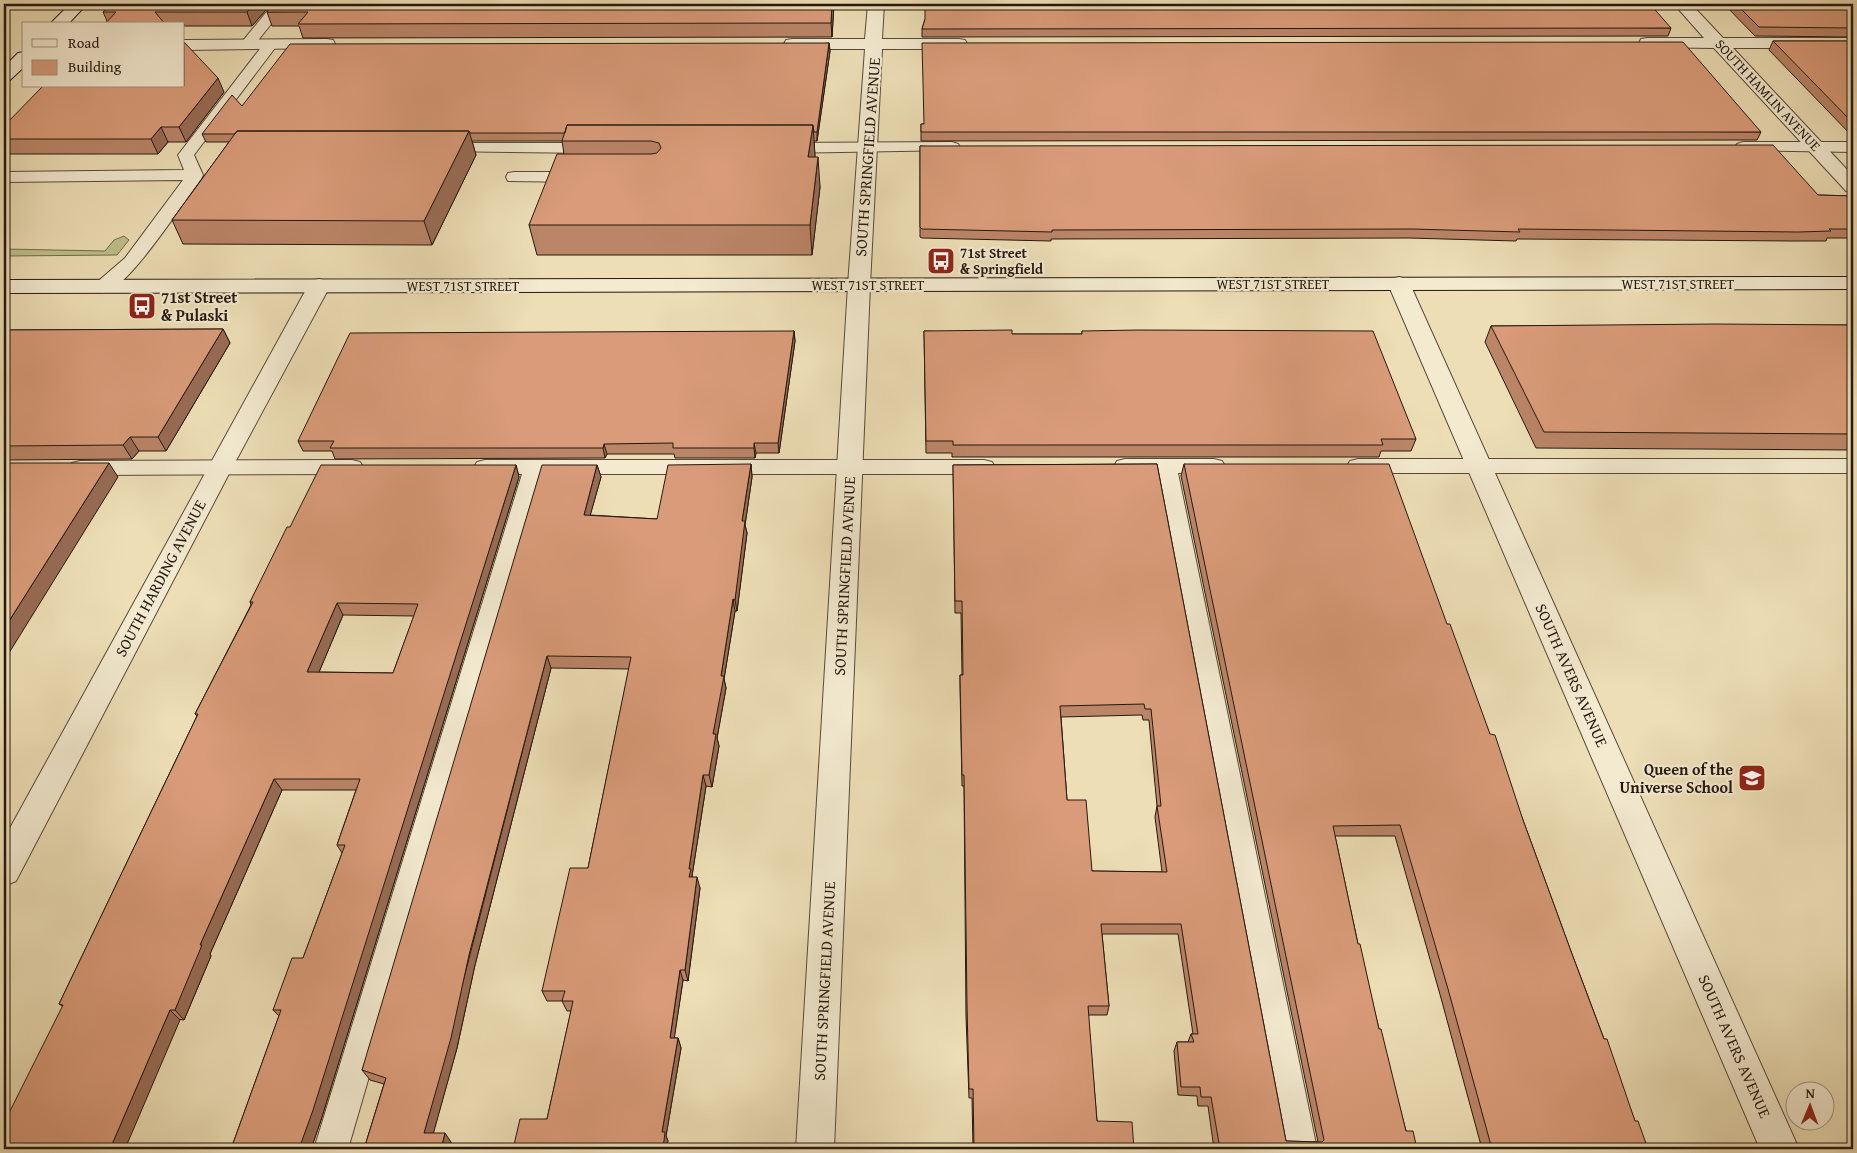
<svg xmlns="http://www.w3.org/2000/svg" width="1857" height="1153" font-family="'Gentium Book Plus',serif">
  <rect width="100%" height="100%" fill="#eddeb6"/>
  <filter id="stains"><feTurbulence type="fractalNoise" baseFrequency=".004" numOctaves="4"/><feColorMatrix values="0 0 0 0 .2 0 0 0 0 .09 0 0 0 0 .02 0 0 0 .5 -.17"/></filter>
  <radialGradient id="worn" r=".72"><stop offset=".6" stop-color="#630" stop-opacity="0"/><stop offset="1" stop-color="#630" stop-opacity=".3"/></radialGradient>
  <path fill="#bec089" stroke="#726c4c" d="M124,236L129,240L117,255L4,256V249L105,251L114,240Z"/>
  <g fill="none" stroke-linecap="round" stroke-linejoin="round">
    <defs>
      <path id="lane" d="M273,4H287L252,48H242L240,45L242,42Z
        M271,40L276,41L278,44L194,155L203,175L201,179C183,203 132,282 108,291C104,293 100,292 96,291L94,287L96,283L125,258L183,180L4,182V172L184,170L178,155L266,41Z
        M952,142L958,144L960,147L958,150L783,153L777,151L775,148L777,145L783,143Z
        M1743,142H1853V152L1737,150L1735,147L1737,144Z
        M443,143H594L600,145L602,148L600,151L594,153L437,151L435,148L437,145Z
        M514,172H580L586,173L588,177L586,181L580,182L508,181L506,177L508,173Z
        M1125,459H1214L1222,461L1225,466L1222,471L1214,473H1178L1317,1149H1283L1156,473H1125L1117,471L1114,466L1117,461Z
        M1358,459H1853V473H1358L1350,471L1347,466L1350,461Z
        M352,460L360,462L363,467L360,472L352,474L80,475L72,473L69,468L72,463L80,461Z
        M485,460H984L992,462L995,467L992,472L984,474H544L348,1149H314L522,474H485L477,472L474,467L477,462Z"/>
      <path id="street" d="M868,4H884L882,39H959L965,40L967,44L965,48L959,49H882L870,285L834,1149H796L848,285L865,49H792L786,48L784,44L786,40L792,39H865Z
        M1674,4H1691L1723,38H1853V48H1733L1853,176V193L1846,191L1714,48L1641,47L1639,43L1641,39L1647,38H1704Z
        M327,39L333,40L335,44L333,48L184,50V40Z
        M1399,277L1407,279L1410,284L1799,1149H1760L1388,284L1391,279Z
        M319,279L327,281L330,286L232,468L16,881L4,886V839L308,286L311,281Z"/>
      <path id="secondary" d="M70,4H87L68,24H50Z
        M24,52V67L10,80L4,81V67L18,53Z
        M1853,277V289L4,293V280Z"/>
    </defs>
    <use href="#lane" stroke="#574a38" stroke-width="2"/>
    <use href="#street" stroke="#574a38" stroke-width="2"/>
    <use href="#secondary" stroke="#25180e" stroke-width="2"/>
    <use href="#lane" fill="#f3ead0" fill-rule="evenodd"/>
    <use href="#street" fill="#f3ead0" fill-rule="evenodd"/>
    <use href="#secondary" fill="#f3ead0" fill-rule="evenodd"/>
  </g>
  <path fill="#bb8568" stroke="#25180e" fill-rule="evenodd" d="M112,4H271L252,26H184V24H105L107,21L103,12Z
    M834,4L832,37L303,38L299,26H272L267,12Z
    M1724,4H1853V37L1755,36Z
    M925,19L1671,28L1668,36L922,37V29Z
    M1773,41H1853V137L1769,50Z
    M829,43L830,51L817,141H814L815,157L820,187L812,255H537L529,225L564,154L562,141H472L476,155L432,245L183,244L172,220L229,142H206L202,134L242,106Z
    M224,92L186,142H168L158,154H4V139Z
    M921,124H924L1761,132L1757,140L921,141Z
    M920,146L1818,195L1853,196V238H1827L1826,241H1793L1517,239L1516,241L1409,238L1051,239V241L922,238L920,237Z
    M1853,325V450L1536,448L1485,342L1491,326Z
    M223,329L230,343L166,451H139L132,459L4,460V330Z
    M794,331L795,341L779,453H756L755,458H675L674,454H607L605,458L335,459L332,451H303L298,441Z
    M924,331L1012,334H1082V331L1416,439L1411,451H1381L1379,457H952V453H926Z
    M751,464L752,477L745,525L747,533L737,611H735L724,679L726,688L717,738L719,746L712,787L706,786L692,876L700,888L688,981L683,980L674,1038H678L681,1048L666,1136L668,1141L547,1119L571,1011H567L562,1001H547L542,991L588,868L629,669L551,668L475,965L457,1048L433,1133L451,1142L450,1149H364L384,1084L370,1080L362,1070L597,465L601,477L590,515L657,519Z
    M1157,464L1286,1141L1318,1142L1181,476L1184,464L1447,624L1523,820L1572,954L1635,1121L1648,1149H1482L1441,998L1395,836H1335L1358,944L1379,1029L1406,1131L1417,1149H1214L1208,1106H1198L1197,1096L1178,1095L1174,1051L1177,1042H1188L1191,1034H1193L1178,934H1102L1109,1006L1107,1015H1088L1097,1121L1134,1149H973L972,1098H969L966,1016L964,786H962L960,686V675H962L961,613H955L953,465ZM1142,715L1143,720H1149L1157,806L1155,817L1162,872L1092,871L1067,800L1061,717Z
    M516,465L519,477L321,1120L311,1149H231L279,1016L273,1010L303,958L342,853L337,845L356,790H282L210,954L211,956L184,1020L62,1006L59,1004L197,716L195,714L251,605L250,602L290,527ZM343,615L414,616L393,673L319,672Z"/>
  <path fill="#986c55" stroke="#25180e" d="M254,4H271L252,26L247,12Z
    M832,4H834L832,37L831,23Z
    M829,43L830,51L817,141V132Z
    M218,78L224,92L186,142L179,127Z
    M813,125L815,155L810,187L808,157Z
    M161,127L168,142L158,154L151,139Z
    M469,131L476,155L432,245L424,221Z
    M818,157L820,187L812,255L810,225Z
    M223,329L230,343L166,451L158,437Z
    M794,331L795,341L779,453L778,443Z
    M130,437L139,451L132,459L123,445Z
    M754,443L756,453L755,458L754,448Z
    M604,444L607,454L605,458L603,448Z
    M109,463L118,477L4,661V629Z
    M751,464L752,477L745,525L747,533L737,611L735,600L742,521Z
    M516,465L519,477L321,1120L311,1149H299Z
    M597,465L601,477L587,527L584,515Z
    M733,599L735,611L724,679L726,688L717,738L719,746L712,787L709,775L713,734L721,676Z
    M337,603L343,615L314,684L307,672Z
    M547,656L551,668L475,965L457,1048L431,1142L424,1133Z
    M703,775L706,786L692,876L694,880L689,877V869Z
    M274,779L282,790L210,954L211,956L184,1020L175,1010L200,945Z
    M697,877L700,888L688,981L685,970Z
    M680,970L683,980L673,1047L670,1038Z
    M170,1010L180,1020L125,1149H110Z
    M678,1038L681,1048L666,1136L668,1141L667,1149H663L662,1132Z
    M445,1133L451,1142L450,1149H441Z"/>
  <path fill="#d99b79" stroke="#25180e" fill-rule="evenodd" d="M112,4H254L247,12H155L165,24H105L116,12H103Z
    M273,4H832L831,23L298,24L308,12H267Z
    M925,4H1650L1671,28L922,29L925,19Z
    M1736,4H1853V28L1759,27Z
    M1773,41H1853V123Z
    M184,42L218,78L179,127H161L151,139H4V126L43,86H184Z
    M1683,42L1761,132H921V124H924L922,43Z
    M829,43L817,132H814L813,125H567L565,133H470L469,131H237L235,134H202L232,95L242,106L290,44Z
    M567,125H813L808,157H818L810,225H529L557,154H651L657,153L661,148L659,143L651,141H562Z
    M237,131H469L424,221L172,220Z
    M1773,145L1818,195L1853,196V229H1829L1831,231L1798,232L1518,229L1520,232L1412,229L1052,230V232L922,229L920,227V146Z
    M1716,324L1853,325V434L1544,432L1491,326Z
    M223,329L158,437H130L123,445L4,446V330Z
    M1012,330V334H1082V331L1138,330L1373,331L1416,439H1381L1383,445H953V441H926L924,331Z
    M794,331L778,443H754V448H673V443L604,444L603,448H330L334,441H298L350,333Z
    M4,463H109L4,629Z
    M751,464L742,521H745L735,600L733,599L721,676H724L713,734H716L709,775H703L689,869H691L689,877H697L685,970H680L670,1038H678L662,1132H665L663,1149H513L520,1119H547L573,1001H562L565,991H542L570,868H588L631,657L547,656L469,955L451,1038L424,1133H445L441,1149H364L386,1078L362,1070L542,465H597L584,515L657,519L668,465Z
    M1157,464L1286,1141L1322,1142L1324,1140L1184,464H1389L1447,624H1450L1490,734L1495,735L1523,820L1572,954L1604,1039H1607L1635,1121H1638L1648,1149H1492L1448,989L1400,825L1333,826L1358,944H1360L1379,1029H1381L1406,1131H1413L1417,1149H1220L1211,1097H1201L1200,1087H1181L1177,1042H1194L1191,1034H1198L1181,924H1101L1109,1006H1088L1097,1121L1132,1122L1134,1149H974L973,1089H969L967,1006L964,775H962L960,675H963L962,601H955L953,465ZM1144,704L1145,709H1151L1161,806H1157L1167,872L1092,871L1086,800H1067L1060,706Z
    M321,465H516L313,1110L299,1149H231L281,1010H273L292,958H303L345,845H337L360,779H274L200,945H202L175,1010H170L110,1149H4V1123L63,1005L59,1004L198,714H195L253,602H250L287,527H290ZM337,603L418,604L393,673L307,672Z"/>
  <defs>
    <symbol id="bus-square" viewBox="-11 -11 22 22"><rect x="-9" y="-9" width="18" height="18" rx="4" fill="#8f2418" stroke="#f3ead0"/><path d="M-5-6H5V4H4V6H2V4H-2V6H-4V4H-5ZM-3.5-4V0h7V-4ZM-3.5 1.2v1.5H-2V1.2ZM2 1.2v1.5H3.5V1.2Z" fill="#fff"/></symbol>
    <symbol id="school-square" viewBox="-11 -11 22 22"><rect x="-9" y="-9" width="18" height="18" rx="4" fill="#8f2418" stroke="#f3ead0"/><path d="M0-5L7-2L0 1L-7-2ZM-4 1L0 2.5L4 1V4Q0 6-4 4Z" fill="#fff"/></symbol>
  </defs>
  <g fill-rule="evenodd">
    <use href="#bus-square" x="925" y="245" width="32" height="32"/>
    <use href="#bus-square" x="126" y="290" width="32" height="32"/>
    <use href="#school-square" x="1736" y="762" width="32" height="32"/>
  </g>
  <g text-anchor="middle" stroke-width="4.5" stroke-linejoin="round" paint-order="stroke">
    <g font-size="14" fill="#25180e" stroke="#f3ead0">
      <text transform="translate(1768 95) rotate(47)" y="5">SOUTH HAMLIN AVENUE</text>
      <text x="1273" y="289">WEST 71ST STREET</text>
      <text x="1678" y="289">WEST 71ST STREET</text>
      <text x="868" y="290">WEST 71ST STREET</text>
      <text x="463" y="291">WEST 71ST STREET</text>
    </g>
    <g font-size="14" font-weight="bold" fill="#25180e" stroke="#f3ead0" text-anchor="start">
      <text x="960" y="258">71st Street<tspan x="960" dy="16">&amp; Springfield</tspan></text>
    </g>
    <g font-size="16" fill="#25180e" stroke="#f3ead0">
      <text transform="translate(867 157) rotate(-86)" y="6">SOUTH SPRINGFIELD AVENUE</text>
      <text transform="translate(844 576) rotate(-87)" y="6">SOUTH SPRINGFIELD AVENUE</text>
      <text transform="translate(160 578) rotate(-62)" y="6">SOUTH HARDING AVENUE</text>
      <text transform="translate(1572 675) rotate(66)" y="6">SOUTH AVERS AVENUE</text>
      <text transform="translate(824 981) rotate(-87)" y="6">SOUTH SPRINGFIELD AVENUE</text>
      <text transform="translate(1735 1046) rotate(66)" y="6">SOUTH AVERS AVENUE</text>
    </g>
    <g font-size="16" font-weight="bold" fill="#25180e" stroke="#f3ead0" text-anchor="start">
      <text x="161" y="303">71st Street<tspan x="161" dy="18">&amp; Pulaski</tspan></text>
      <text x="1733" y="775" text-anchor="end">Queen of the<tspan x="1733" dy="18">Universe School</tspan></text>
    </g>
  </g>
  <rect width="1857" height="1153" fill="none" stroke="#eddeb6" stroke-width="20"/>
  <rect x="5" y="5" width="1847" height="1143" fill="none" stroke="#25180e" stroke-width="2.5"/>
  <rect x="10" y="10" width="1837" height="1133" fill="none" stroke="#25180e"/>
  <rect x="22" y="22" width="162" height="65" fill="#f3ead0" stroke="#a19682"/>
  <rect x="32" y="39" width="25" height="8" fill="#f3ead0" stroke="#a19682"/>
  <text x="68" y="48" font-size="15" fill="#25180e">Road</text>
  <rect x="32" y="60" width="25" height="15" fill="#d99b79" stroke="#a19682"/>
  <text x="68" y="72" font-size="15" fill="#25180e">Building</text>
  <g transform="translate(1810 1106) rotate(1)"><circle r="24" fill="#f3ead0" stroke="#a19682"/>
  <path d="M0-4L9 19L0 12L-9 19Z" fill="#8f2418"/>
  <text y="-8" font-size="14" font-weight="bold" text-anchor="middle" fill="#25180e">N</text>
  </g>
  <rect width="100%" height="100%" filter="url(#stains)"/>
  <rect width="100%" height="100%" fill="url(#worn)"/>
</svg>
